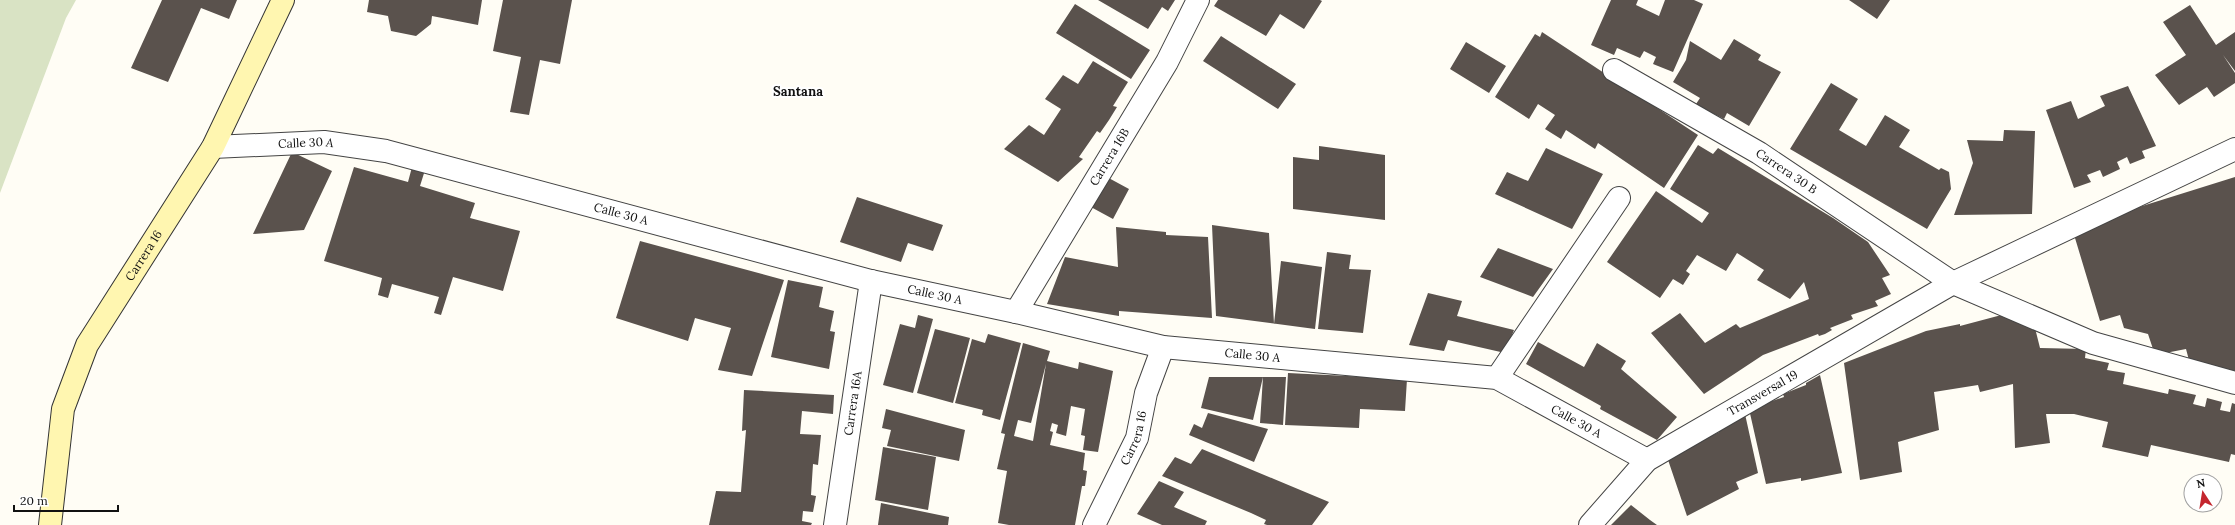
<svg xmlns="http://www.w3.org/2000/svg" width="2235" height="525" font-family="Lora,serif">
  <rect width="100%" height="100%" fill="#fffdf5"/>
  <path fill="#d9e3c4" d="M0,0H76L66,18L0,193Z"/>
  <path fill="#5a524d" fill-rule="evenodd" d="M162,0H237L229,19L201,8L168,82L131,68Z
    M369,0H482L478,25L432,16L431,24L416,36L391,31L388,16L367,12Z
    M503,0H572L560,64L540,60L529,115L510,112L521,57L493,51Z
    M1098,0H1175L1168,11L1162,7L1148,29Z
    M1218,0H1320L1322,1L1304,29L1280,14L1266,36L1214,6Z
    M1611,0H1638L1636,5L1659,16L1665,0H1694L1703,4L1673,72L1653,64L1656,57L1644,51L1640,58L1617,48L1614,55L1591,45Z
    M1849,0H1890L1877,19Z
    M1075,4L1150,50L1131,79L1056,33Z
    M2190,5L2216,45L2235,32V71L2223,55L2235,73V83L2214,97L2207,87L2179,105L2155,75L2186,55L2163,22Z
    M1542,32L1698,135L1664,188L1598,143L1595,149L1566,130L1561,139L1545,129L1555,115L1538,104L1529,119L1495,97L1535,34L1540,37Z
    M1221,36L1296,84L1278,109L1203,61Z
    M1734,39L1761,55L1758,60L1781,72L1749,126L1727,113L1724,119L1710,112L1696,104L1700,98L1673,82L1686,60L1690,41L1721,60Z
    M1466,42L1506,66L1489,93L1450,69Z
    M1093,61L1128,82L1113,106L1117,107L1109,120L1100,133L1097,131L1079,157L1083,159L1058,182L1004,149L1029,125L1044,135L1061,109L1045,99L1063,75L1078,84Z
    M1831,83L1858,99L1839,130L1866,146L1885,115L1910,130L1899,147L1939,170L1941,168L1949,172L1951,189L1927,229L1790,149Z
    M2128,86L2156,146L2142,151L2145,158L2130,164L2127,157L2117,162L2120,169L2103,177L2100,170L2087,175L2091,182L2074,188L2046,110L2071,101L2078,119L2105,106L2100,96Z
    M2004,130L2035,131L2032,214L1954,215L1973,163L1967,140L2003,141Z
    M1698,145L1713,154L1718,148L1833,218L1868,242L1890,275L1882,278L1891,294L1875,301L1878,306L1851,315L1853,319L1830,328L1832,330L1825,334L1819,336L1818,334L1763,355L1704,394L1651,333L1680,313L1705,343L1736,324L1740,328L1809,299L1804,282L1790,299L1757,280L1764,270L1737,253L1726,271L1697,255L1686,271L1690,274L1683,285L1673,279L1660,298L1607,262L1656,191L1702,223L1709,213L1670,189Z
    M1319,146L1385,155V220L1293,209V157L1319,160Z
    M1546,148L1603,174L1572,229L1495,194L1507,172L1528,181Z
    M292,152L332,171L304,230L253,234Z
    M354,167L408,182L412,167L425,170L420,186L475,203L470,218L520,231L503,291L453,277L441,315L434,313L439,297L392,284L388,298L378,295L382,278L324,261Z
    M1105,176L1129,189L1113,219L1089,206Z
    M2235,177V371L2190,364L2186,349L2155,355L2148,334L2124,328L2120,315L2100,321L2072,228Z
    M857,197L943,225L933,251L908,243L901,262L840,242Z
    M1212,225L1269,233L1274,324L1281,261L1322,267L1315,329L1216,316Z
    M1116,227L1166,232V235L1208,237L1212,318L1119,311V316L1047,304L1065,257L1118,267Z
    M640,241L784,280L752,376L718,370L731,328L695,318L688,341L616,318Z
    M1498,248L1553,269L1533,297L1480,277Z
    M1327,252L1351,255L1349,269L1371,270L1363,333L1318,329Z
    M788,280L823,287L819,307L834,311L830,331L835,332L829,369L771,357Z
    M1428,293L1462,301L1457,316L1514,330L1505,353L1448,340L1444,351L1409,345Z
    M2009,313L2033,320L2040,348L2086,349L2085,358L2109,363L2107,370L2125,373L2123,384L2168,394L2169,389L2196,395L2193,404L2205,407L2207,398L2222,402L2220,410L2230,412L2232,403L2235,404V455L2231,454L2229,462L2151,445L2148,457L2102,447L2108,422L2074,414H2046L2050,443L2015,448L2013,384L1980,392L1978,385L1934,392L1939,430L1898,442L1902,472L1860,480L1844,363L1926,331L1960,324V326Z
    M918,315L933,319L913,393L883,385L900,324L915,328Z
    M935,329L970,338L953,403L917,393Z
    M988,334L1021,343L1000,420L982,415L983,410L955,403L972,339L985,343Z
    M1538,342L1584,367L1597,343L1626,361L1621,369L1677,417L1657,440L1600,409L1601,406L1526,364Z
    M1023,343L1050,351L1047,361L1078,369L1079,362L1113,371L1098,452L1083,450L1085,436L1081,435L1085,409L1071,406L1066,436L1056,433L1058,425L1052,423L1050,431L1053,432L1050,445L1085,453L1083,470L1087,471L1085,486H1082L1075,525H1009L998,523L1007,471L997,469L1005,434L1001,433ZM1046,364L1033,441L1014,436L1018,420L1031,423Z
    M1288,373L1407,379L1405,411L1360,409L1359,428L1285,425Z
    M1820,375L1842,473L1801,481V478L1766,484L1749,409L1784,397L1783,394L1806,385V383Z
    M1209,377H1263L1253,420L1201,408Z
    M1263,377H1286L1283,425L1260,423Z
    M744,390L834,395L833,414L802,411L800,434L821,435L818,465L813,464L811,495L816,496L813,512L803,511L802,521L812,523L811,525H709L716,491L741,492L746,430L742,431Z
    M886,409L965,430L959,461L887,446L891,430L882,428Z
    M1208,413L1268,429L1254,462L1189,435L1194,424L1202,428Z
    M1745,414L1758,473L1736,482L1739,489L1687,516L1665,451L1689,447L1719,432L1716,425Z
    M883,447L936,457L928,510L875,500Z
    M1202,449L1274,479L1329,502L1312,525H1267L1264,524L1266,520L1251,513L1162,476L1175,457L1191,464Z
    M1159,481L1184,492L1174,507L1207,521L1205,525H1162L1137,514Z
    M881,503L949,517L948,525H878Z
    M1631,505L1650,520L1657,525H1611Z"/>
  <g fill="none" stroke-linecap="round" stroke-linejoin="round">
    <defs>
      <g id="minor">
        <path id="s1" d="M1614,70L1759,153L1953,283L2093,343L2235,383"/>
        <path id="s2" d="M213,147L324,142L386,151L871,281L1016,312L1163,347L1497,378L1647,460"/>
        <path id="s3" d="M1016,312L1167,62L1198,0"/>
        <path d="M1497,378L1619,198"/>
        <path id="s4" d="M835,525L871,281"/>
        <path id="s5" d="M1094,525L1137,438L1146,393L1163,347"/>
        <path id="s6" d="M1590,525L1647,460L1953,283L2235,149"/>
      </g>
      <g id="secondary">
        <path id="s7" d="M50,525L63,409L87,345L213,147L283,0"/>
      </g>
    </defs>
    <use href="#minor" stroke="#444" stroke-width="24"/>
    <use href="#secondary" stroke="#333" stroke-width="24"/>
    <use href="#minor" stroke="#fff" stroke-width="22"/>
    <use href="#secondary" stroke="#fff6b0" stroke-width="22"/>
  </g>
  <g text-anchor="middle" stroke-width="4" stroke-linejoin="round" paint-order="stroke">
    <g font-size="12" fill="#111" stroke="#fff">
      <text dy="4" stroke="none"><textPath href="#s2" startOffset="93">Calle 30 A</textPath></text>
      <text dy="4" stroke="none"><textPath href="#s3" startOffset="181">Carrera 16B</textPath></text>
      <text dy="4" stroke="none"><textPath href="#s1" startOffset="200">Carrera 30 B</textPath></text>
      <text dy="4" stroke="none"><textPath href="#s2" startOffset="417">Calle 30 A</textPath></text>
      <text dy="4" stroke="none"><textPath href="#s7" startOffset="291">Carrera 16</textPath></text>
      <text dy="4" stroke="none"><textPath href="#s2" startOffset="741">Calle 30 A</textPath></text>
      <text dy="4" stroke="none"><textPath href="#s2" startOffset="1065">Calle 30 A</textPath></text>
      <text dy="4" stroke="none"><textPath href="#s6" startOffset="220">Transversal 19</textPath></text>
      <text dy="4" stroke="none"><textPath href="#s4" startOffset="123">Carrera 16A</textPath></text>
      <text dy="4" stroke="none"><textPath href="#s2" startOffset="1401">Calle 30 A</textPath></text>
      <text dy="4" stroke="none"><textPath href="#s5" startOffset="96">Carrera 16</textPath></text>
    </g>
    <g font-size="13" font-weight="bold" fill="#111" stroke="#fff">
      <text x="798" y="96">Santana</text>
    </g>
  </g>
  <g transform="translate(2203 493) rotate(348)"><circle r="19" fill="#ffffff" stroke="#a0a0a0"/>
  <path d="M0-3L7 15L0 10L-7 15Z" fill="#c4262e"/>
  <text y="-6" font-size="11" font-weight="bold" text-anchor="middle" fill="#111111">N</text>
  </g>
  <path d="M14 505v6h104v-6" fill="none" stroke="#111111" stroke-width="2"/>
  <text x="20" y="505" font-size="12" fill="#111111" stroke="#ffffff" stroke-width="3" paint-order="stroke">20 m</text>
</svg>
